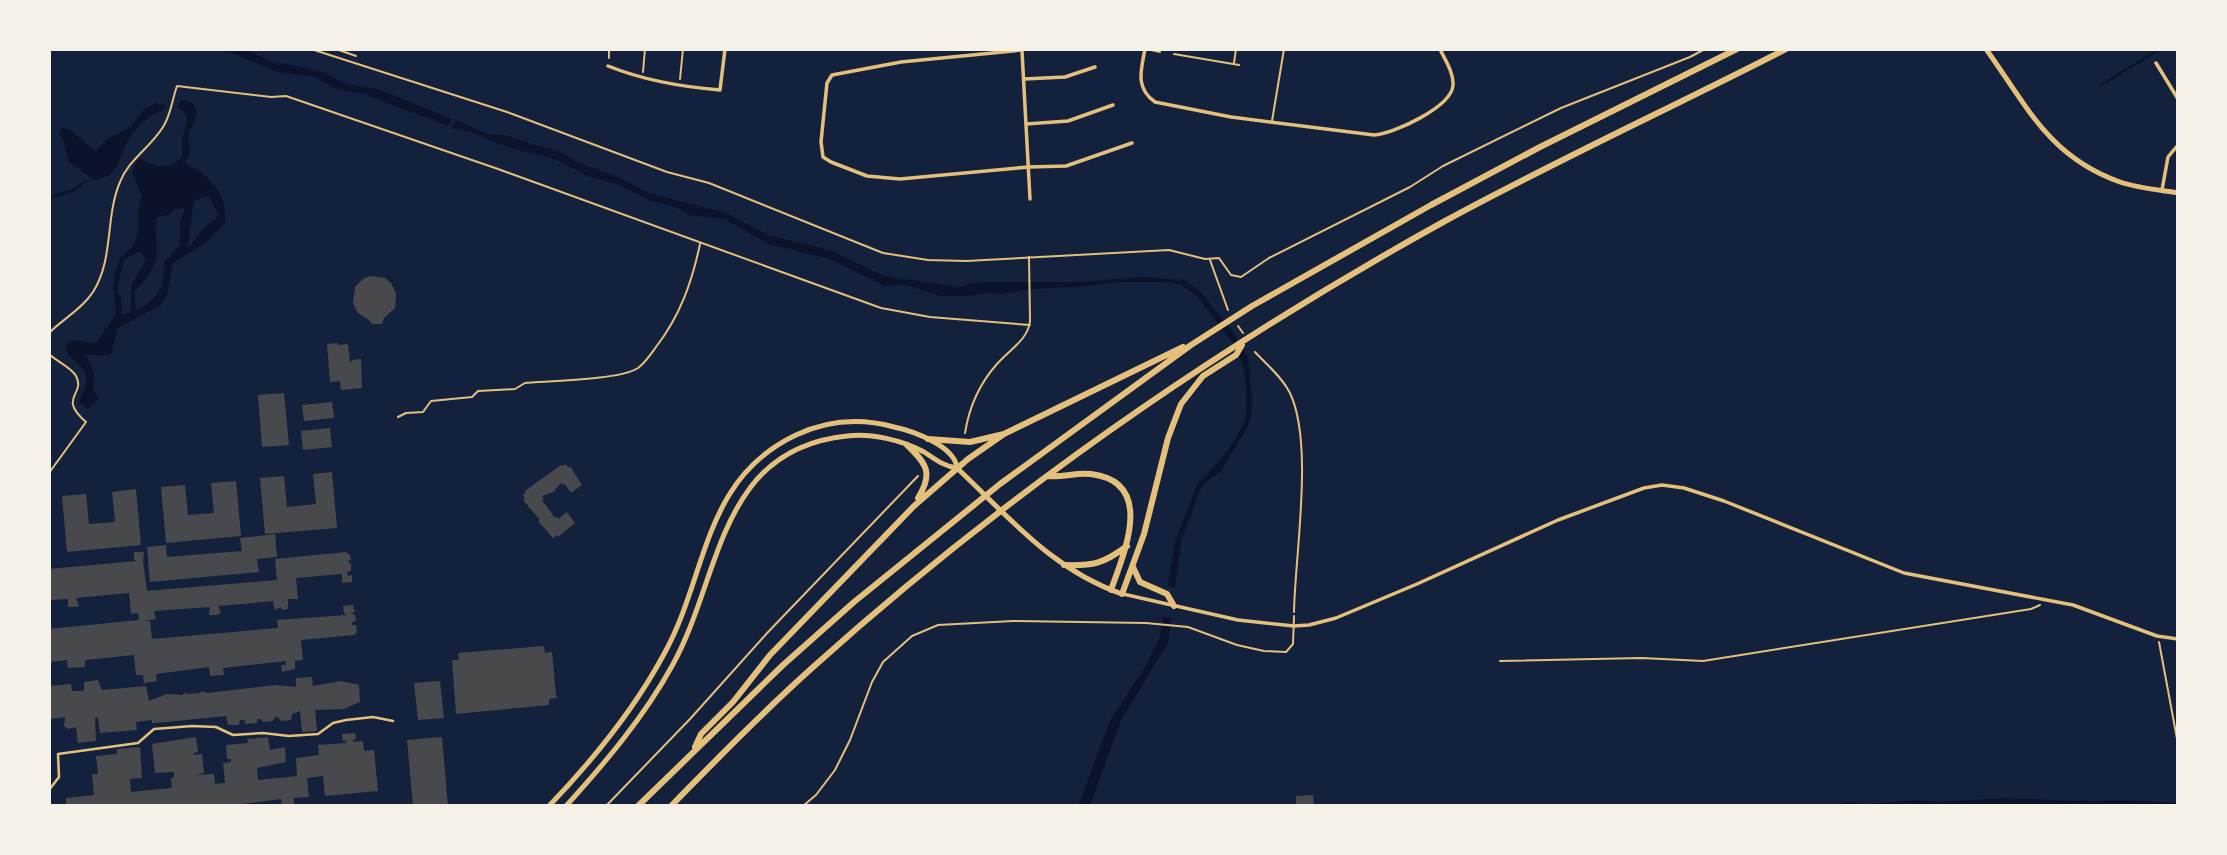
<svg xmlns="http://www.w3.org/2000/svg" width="2227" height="855" font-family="Ubuntu,sans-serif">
  <rect width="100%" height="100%" fill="#14213d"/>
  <path fill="#0b132b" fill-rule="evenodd" d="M214,49H246L269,61L307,68L325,73L346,84L378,89L452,119L448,126L364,94L336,89L314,77L277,72L232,53Z
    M181,100L192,102L197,111C196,119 192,125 189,134C186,145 195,149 185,162C190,167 198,169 203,174C220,189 226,200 225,223L206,243L173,263L167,295L161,305L118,328L111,354C102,358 92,352 86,356L94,372L93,390L99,398L88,409L79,403C81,396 85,388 86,382C90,364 64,361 66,344L73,340L96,343L116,314L113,283L115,271L121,257L134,245L138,232V210L142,197L132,172L138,160L142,159C156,169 169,169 182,157V138L187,119L183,110L177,107ZM209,196L219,216L205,227L189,247L188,244L194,201ZM174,209H185L180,221V245L164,262C164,286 160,299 136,310L134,292L147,278L157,259L156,218L170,214ZM140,251L146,261L131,285V311L124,315L122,313L121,297L117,291L124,260Z
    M155,103L165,105L164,109C151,114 136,127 129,139C117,157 122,176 94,180L69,162L63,140L59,134L62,127L72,131L95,151L107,139L131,127L143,110Z
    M456,120L487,134L506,135L535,145L559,151L579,163L616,176L648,193L727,213L768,235L830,250L884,276L962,287L968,284L982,282H1077L1143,277L1184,280L1199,290L1232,330L1248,358L1252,398L1251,417L1247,428L1221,471L1204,484L1200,490L1181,542L1168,643L1121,720L1090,806H1078L1110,721L1146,665L1160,637L1175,540L1198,483L1214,467L1232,444L1243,425L1246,414V385L1243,365L1232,342L1197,296L1180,284L1167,282H1117L1079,287L1031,289L1002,294L989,293L970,296H941L905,285L885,286L830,259L769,244L724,219L690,215L676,207L651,201L620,185L588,176L550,157L509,148L471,132L451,128Z
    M2005,798L2076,801C2084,799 2090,802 2098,801C2125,800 2152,801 2178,803V806H1800H1826L1850,802L1866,804L1918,800L1937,802Z"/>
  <path fill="#14213d" d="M1163,584L1178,589L1175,619L1158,616Z"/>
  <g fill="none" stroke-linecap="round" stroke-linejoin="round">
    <path stroke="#0b132b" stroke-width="2.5" d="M2101,85L2160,49
      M49,198L74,190L86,181"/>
  </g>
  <path fill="#48494c" d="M370,276L385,278L391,283L396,293L395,308L384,318L382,324H372L369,320L358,313L353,303L355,287L363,279Z
    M338,343V345L348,344L350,363L352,360L361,359L362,388L341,390L340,381L330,382L327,344Z
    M284,393L289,445L262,447L258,395Z
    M332,402L334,418L304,421L302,405Z
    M330,428L332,447L303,450L301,431Z
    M566,464L569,468L570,466L582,485L571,493L565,484L563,485L561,483L553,492L542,496L544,498L542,500L555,518L557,516L558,519L567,512L575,523L558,537L557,535L553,538L538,521L540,520L523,500L525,499L523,495L526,492L525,491L561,465L563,466Z
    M332,472L337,528L265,534L260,478L284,476L287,507L316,504L313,474Z
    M236,481L241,536L166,543L161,487L185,485L188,515L214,513L211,483Z
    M136,489L141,545L67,552L62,496L86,494L89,524H91L115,522L112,492Z
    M275,534L277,557L257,559L259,572L150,582L147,547L166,545L167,557L242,551L240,538Z
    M134,552H144L143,561L147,591L277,580L275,559L346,552L350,555L351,560L347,561L351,564V571L347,572L348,576L352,575V582L342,583V574L296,578L298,599H288V609L282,610L281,607L275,610L273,603L275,601L218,606L221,613L217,615H209L210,607L154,611L156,619L143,621H150L152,639L278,628L277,620L347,615L344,613L343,606L353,605L355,612L350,613L355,615L356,621L352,622V625H356L357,632L354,635L301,640L303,660L295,661V669L285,671L282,672L281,665H286V661L223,668L224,675L210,676L209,667L156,674L157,681L144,683L143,675H136L134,655L85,660V667L68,668L67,660L49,662V629L139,620L138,613L131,614L129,593L76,598L79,606L77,607H68V599L49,600V569L136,561L134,559Z
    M544,646L545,653L552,652L556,695L557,698L549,699V705L456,714L452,660H459L458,653Z
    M312,677L313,686L341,681L359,685L360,702L344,709L315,710L317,731L302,732L300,711L292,714L291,720L281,721L278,717H275L273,721L263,722L261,719H257V723L246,724L244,720H240L239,725H228L226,716L156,723H152V720L136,722L137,730L100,733L98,717L95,718L96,741L78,743L76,727L68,729L64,726L65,717L51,719L49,686L71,684L72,691H82L84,690V682L98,680L102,690L146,686L149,701L167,694L183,695L184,693L190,694L200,693L202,691L207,693L275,685L296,687V678Z
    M440,681L444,718L418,720L414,683Z
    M355,733L356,739L353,740V742L363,741L364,751L374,750L378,791L325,796L323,776L307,778L309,797L294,798V806H282L281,799L225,806H66V798L94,795L92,774H98L96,756L117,754V749L140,747L142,778L130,779L131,792L172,788L171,778L174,777V772L155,773L152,744L196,737L198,752L194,753V755L202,754L204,773L195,775L214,774L215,784L225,783L223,763L231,762V759H227L226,745L248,743L247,739L268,737L270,750L285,747L286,762L257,768L258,780L297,776L296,758L319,755L318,745L346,743V740L343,741L342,734Z
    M442,737L448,806H413L407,740Z
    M1313,795L1314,806H1296V796Z"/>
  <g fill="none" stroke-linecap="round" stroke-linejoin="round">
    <path stroke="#e5c07b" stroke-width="2" d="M311,49L507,112L667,172L709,183L883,253L928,260L966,261L1169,250L1205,259L1219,258L1231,275L1241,277L1269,258L1410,187L1443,166L1561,108L1690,57L1705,49
      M336,49L356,56
      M1151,50L1160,52
      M1174,54L1239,65
      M609,58V49
      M1234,63L1236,49
      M643,72L645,49
      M680,79L683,49
      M1210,260L1228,310
      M1238,326L1243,333
      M49,333C63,319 82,309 93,292C114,259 105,217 120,182C129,159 150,148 163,127C171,115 172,100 177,86L271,97L286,96L498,169L881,308L930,317L1030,325
      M1255,352C1267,365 1282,377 1290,393C1314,444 1295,554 1294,612
      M49,354C56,361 71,367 76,376C86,395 57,397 86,422L49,473
      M398,417L406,413L423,412L431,401L472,397L478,391L515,389L525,383C549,381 620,380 638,368C645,363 651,354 656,347C680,316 692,282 700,244
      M965,433C969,408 980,383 997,364C1009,350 1028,340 1030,321L1029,257
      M2159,642L2178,744
      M1500,661L1642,658L1703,661L2031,609L2040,605
      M606,806L690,719L769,631L918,476"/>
    <path stroke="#e5c07b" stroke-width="2" d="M1272,121L1284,49
      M803,806L816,795L835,770L850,740L872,682L883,662L912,636L938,625L1013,621L1146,623L1188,627L1237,645L1264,651L1286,652L1293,644L1294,616"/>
    <path stroke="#e5c07b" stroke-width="2.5" d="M49,790L59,777L58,754L138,743L154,729L192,726L216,727L233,735L263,733L289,736L318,734L333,723L346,720L373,717L393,721"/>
    <path stroke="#e5c07b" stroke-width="3.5" d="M1145,49C1141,70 1135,88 1155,102L1231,117L1374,135C1393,134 1452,107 1453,85C1454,73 1445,60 1440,49
      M1022,50L901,62L832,75L827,83L821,142L823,157L831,162L867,176L900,179L1028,167L1066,166L1132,143
      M1022,51L1030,199
      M2156,63L2178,99
      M608,66C643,80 683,87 720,90L725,49
      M1024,79L1065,77L1095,67
      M1026,124L1068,121L1113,105
      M2162,190L2168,157L2178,145
      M1123,594L1238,620L1294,626L1309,625L1336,618L1417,584L1558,520L1644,488L1662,485L1684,488L1724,501L1904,573L2073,605L2157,636L2178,639"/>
    <path stroke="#e5c07b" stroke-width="5" d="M1986,49C2027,106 2049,157 2120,182C2138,188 2159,190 2178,193
      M549,806C593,760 634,710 664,654C708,575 702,479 796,435C828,420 861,418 894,427C913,431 955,446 957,468
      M566,806C605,763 644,717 672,666C722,577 717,449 847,436C871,433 902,440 924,452C935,459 943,466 957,468C1009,517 1051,569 1122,594"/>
    <path stroke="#e5c07b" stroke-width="6" d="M928,439L970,442L1004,434L1183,347
      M907,445C926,463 934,473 918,498
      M1048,476C1063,478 1076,472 1091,474C1156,482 1124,553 1111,590
      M1064,565C1093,566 1103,564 1127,546
      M1133,567L1140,582L1167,594L1174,606
      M1122,594L1144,534L1168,438L1181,404L1203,376L1236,355L1242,345
      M695,747L701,734L733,702L770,655L914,506L968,459L1004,434
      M638,806L783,665L854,602L1000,484L1191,345L1252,306L1431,205L1540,147L1737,49
      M671,806C717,759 763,712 812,668C1004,495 1219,346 1445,221C1557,160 1673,107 1786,49"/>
  </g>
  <rect width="2227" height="855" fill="none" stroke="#f6f1e7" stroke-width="102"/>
</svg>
